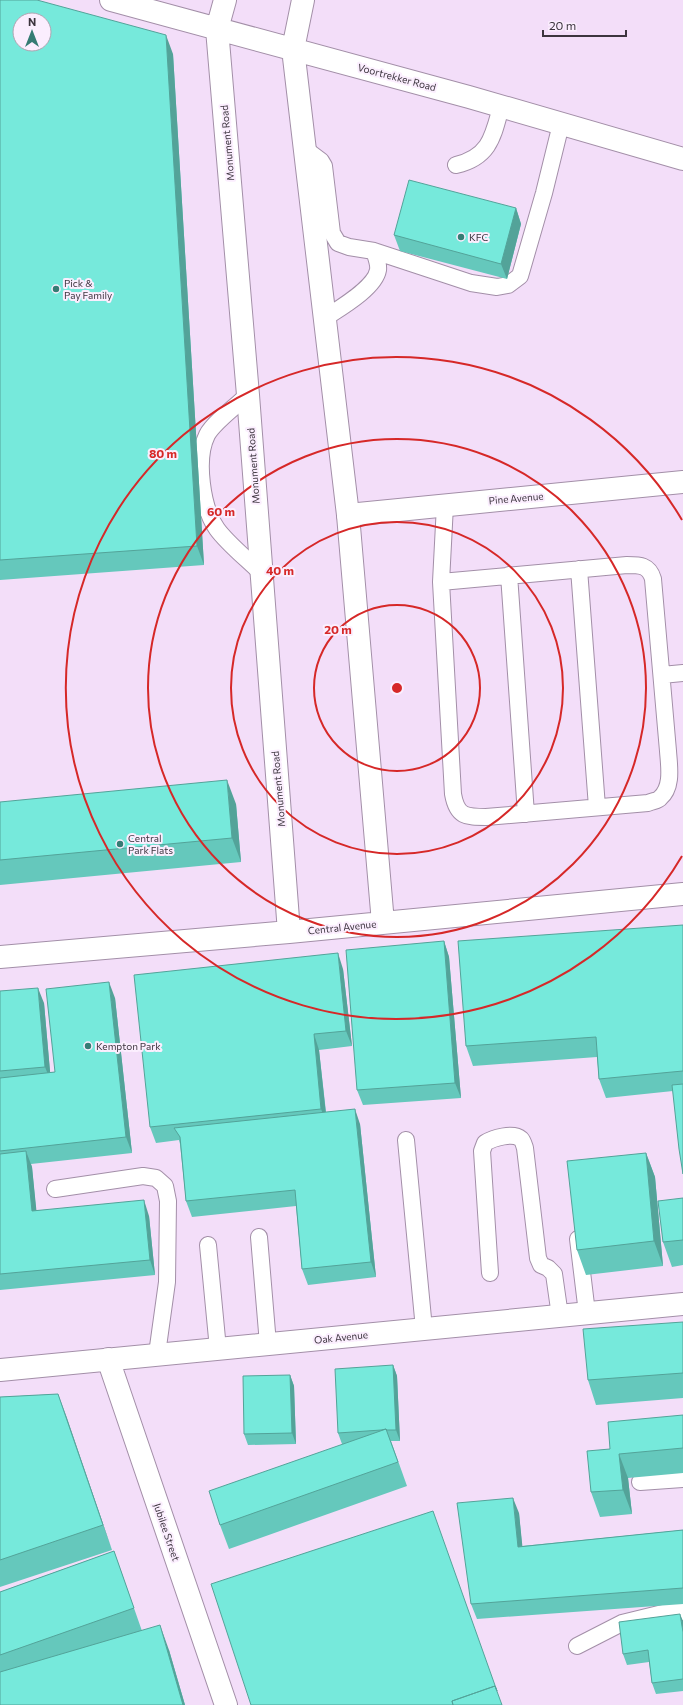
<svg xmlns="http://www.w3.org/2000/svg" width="683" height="1705" font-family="Commissioner,sans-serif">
  <rect width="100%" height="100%" fill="#f3def9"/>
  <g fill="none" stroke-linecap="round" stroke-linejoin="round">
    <defs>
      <path id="lane" d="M305,149L321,161L324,166L332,233L338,243L349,247L374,251L471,283L497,287L508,285L520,276L544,193L561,124
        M456,165C490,157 493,136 501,107
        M325,318C340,308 375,288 378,270C379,264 376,257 374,251
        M248,395C237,405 213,423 207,435C195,459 202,508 217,529C227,543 248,560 260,572
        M579,569L597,807
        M509,575L526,814
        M441,582L627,565C640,565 649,565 653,579L668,751C669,766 673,787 660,798C658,801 652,801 648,803L486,817C466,817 457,817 453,794L441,582L445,505
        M662,675L683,673
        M406,1140L424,1329
        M55,1189L143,1176L156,1178L165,1186L168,1201L167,1282L157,1354
        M259,1237L268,1344
        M578,1239L587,1313
        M208,1245L218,1349
        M490,1273L482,1151L485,1143C493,1138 513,1132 521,1139C523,1141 524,1145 525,1148L538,1258L541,1265L548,1268L554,1274L560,1316
        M640,1482L683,1479
        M577,1646L622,1623L667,1612H683"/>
      <path id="street" d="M348,515L683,482
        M108,1359L226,1705
        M0,1370L683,1304"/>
      <path id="secondary" d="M111,0L469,97L683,159
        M225,0L217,29L248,395L289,932
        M303,0L293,49L348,515L383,923
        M0,957L289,932L683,894"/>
    </defs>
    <use href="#lane" stroke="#a38fa8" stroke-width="18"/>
    <use href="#street" stroke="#a38fa8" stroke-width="24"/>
    <use href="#secondary" stroke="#a38fa8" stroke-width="24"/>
    <use href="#lane" stroke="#fff" stroke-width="16"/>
    <use href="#street" stroke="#fff" stroke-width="22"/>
    <use href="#secondary" stroke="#fff" stroke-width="22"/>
  </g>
  <path fill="#65c8bc" d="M0,0L173,54L204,565L0,580Z
    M516,208L521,224L507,279L400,251L394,235Z
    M0,802L236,804L241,862L0,885Z
    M683,925V1174L673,1091L606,1098L599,1079L597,1057L473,1066L466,1046Z
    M444,941L449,957L461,1098L363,1105L357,1090Z
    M343,969L352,1046L319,1050L326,1112L360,1124L376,1277L308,1285L302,1269L296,1206L192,1217L186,1201L180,1144L179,1140L156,1143L150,1127Z
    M0,991L44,1003L50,1072H55L115,998L132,1153L31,1164L32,1167L36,1210L149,1216L155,1275L0,1290Z
    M646,1153L655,1177L663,1266L586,1275L577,1250Z
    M683,1198V1265L672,1267L663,1242Z
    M683,1322V1398L596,1405L588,1380Z
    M393,1365L397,1376L400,1441H391L407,1486L229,1549L220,1525L344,1444H342L338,1433Z
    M290,1375L294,1386L296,1444L248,1445L244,1434Z
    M58,1394L112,1550L0,1587V1397Z
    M683,1415V1473L628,1478L632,1514L600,1517L591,1492L610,1449Z
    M519,1513L522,1546L683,1530V1604L477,1619L471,1604Z
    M114,1551L142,1631L169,1650L185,1705H0V1592Z
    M683,1621V1691L656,1694L652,1683L649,1662L627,1665L623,1654Z"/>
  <path fill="#53a399" d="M166,35L173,54L204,565L197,546Z
    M516,208L521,224L507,279L501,264Z
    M227,780L236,804L241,862L232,838Z
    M444,941L449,957L461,1098L455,1083Z
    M338,953L343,969L352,1046L346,1031Z
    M109,982L115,998L132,1153L126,1137Z
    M38,988L44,1003L51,1082L45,1067Z
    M314,1034L319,1050L327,1124L321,1109Z
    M355,1109L360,1124L376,1277L371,1262Z
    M26,1151L32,1167L38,1226L32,1211Z
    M646,1153L655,1177L663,1266L654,1241Z
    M144,1200L149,1216L155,1275L150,1260Z
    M393,1365L397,1376L400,1441L396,1430Z
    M290,1375L294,1386L296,1444L292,1433Z
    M58,1394L67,1418L112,1550L103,1525Z
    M619,1454L628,1478L632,1514L623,1490Z
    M513,1498L519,1513L524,1562L518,1547Z
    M680,1614L683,1621V1632Z
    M160,1625L169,1650L185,1705H183Z"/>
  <path fill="#76e9db" stroke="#53a399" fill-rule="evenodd" d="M0,0H37L166,35L197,546L0,560ZM20,20H44V44H20Z
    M409,180L516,208L501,264L394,235Z
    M227,780L232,838L0,860V802Z
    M683,925V1071L672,1072L599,1079L596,1037L466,1046L458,941Z
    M444,941L455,1083L357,1090L346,950Z
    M338,953L346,1031L314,1034L321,1109L150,1127L134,975Z
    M109,982L126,1137L0,1151V1078L55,1072L46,989Z
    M38,988L45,1067L0,1071V991Z
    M683,1084V1174L679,1149L672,1085Z
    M355,1109L371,1262L302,1269L295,1190L186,1201L180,1137L174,1128Z
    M26,1151L32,1211L144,1200L150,1260L0,1274V1154Z
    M646,1153L654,1241L577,1250L567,1161Z
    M683,1198V1240L663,1242L658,1201Z
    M683,1322V1373L588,1380L583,1329Z
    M393,1365L396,1430H387L386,1429L381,1430L338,1433L335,1369Z
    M290,1375L292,1433L244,1434L243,1376Z
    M58,1394L103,1525L0,1560V1397Z
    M683,1415V1448L619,1454L623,1490L591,1492L587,1451L610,1449L608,1422Z
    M386,1429L398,1462L220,1525L209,1491Z
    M513,1498L518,1547L683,1530V1588L471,1604L457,1503Z
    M433,1511L497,1691L495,1686L452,1701L453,1705H251L211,1584Z
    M114,1551L134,1608L0,1655V1592Z
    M680,1614L683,1632V1679L652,1683L648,1650L623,1654L619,1622Z
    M160,1625L183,1705H0V1672Z
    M495,1686L502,1705H453L452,1701Z"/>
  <g fill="none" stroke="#d62828" stroke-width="2">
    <circle cx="397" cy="688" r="83"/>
    <circle cx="397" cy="688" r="166"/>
    <circle cx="397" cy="688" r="249"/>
    <path d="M682 856A331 331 0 1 1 682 520"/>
  </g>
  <g fill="#357c74" stroke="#fbeefe" stroke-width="1.5">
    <circle cx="461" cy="237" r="4"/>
    <circle cx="56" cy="289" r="4"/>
    <circle cx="120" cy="844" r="4"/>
    <circle cx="88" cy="1046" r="4"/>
  </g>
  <g text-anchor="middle" stroke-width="4" stroke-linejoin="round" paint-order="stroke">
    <g font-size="10" fill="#3c343e" stroke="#fbeefe">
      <text transform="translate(397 77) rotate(15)" y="4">Voortrekker Road</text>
      <text transform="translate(227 143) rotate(-95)" y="4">Monument Road</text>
      <text transform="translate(253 466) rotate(-94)" y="4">Monument Road</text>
      <text transform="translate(516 498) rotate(-5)" y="4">Pine Avenue</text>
      <text transform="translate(278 789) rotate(-95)" y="4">Monument Road</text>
      <text transform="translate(342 927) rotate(-6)" y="4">Central Avenue</text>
      <text transform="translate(341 1337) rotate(-6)" y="4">Oak Avenue</text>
      <text transform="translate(167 1532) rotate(71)" y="4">Jubilee Street</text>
    </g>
    <g font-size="10" fill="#3c343e" stroke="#fbeefe" text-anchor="start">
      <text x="469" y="241">KFC</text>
      <text x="64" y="287">Pick &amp;<tspan x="64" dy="12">Pay Family</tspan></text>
      <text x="128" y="842">Central<tspan x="128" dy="12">Park Flats</tspan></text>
      <text x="96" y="1050">Kempton Park</text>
    </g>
  </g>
  <circle cx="397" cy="688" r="6" fill="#d62828" stroke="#fbeefe" stroke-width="2"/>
  <g font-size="12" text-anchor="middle" font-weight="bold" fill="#d62828" stroke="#fbeefe" stroke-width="4" stroke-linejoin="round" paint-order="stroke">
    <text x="163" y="458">80 m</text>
    <text x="221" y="516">60 m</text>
    <text x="280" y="575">40 m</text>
    <text x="338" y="634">20 m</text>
  </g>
  <g transform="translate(32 32)"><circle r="19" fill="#fbeefe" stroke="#afa4b1"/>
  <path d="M0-3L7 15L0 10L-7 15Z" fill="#357c74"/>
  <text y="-6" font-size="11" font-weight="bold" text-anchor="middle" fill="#3c343e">N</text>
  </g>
  <path d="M543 30v6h83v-6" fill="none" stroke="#3c343e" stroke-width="2"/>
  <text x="549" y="30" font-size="12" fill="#3c343e" stroke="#fbeefe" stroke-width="3" paint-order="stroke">20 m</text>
</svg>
